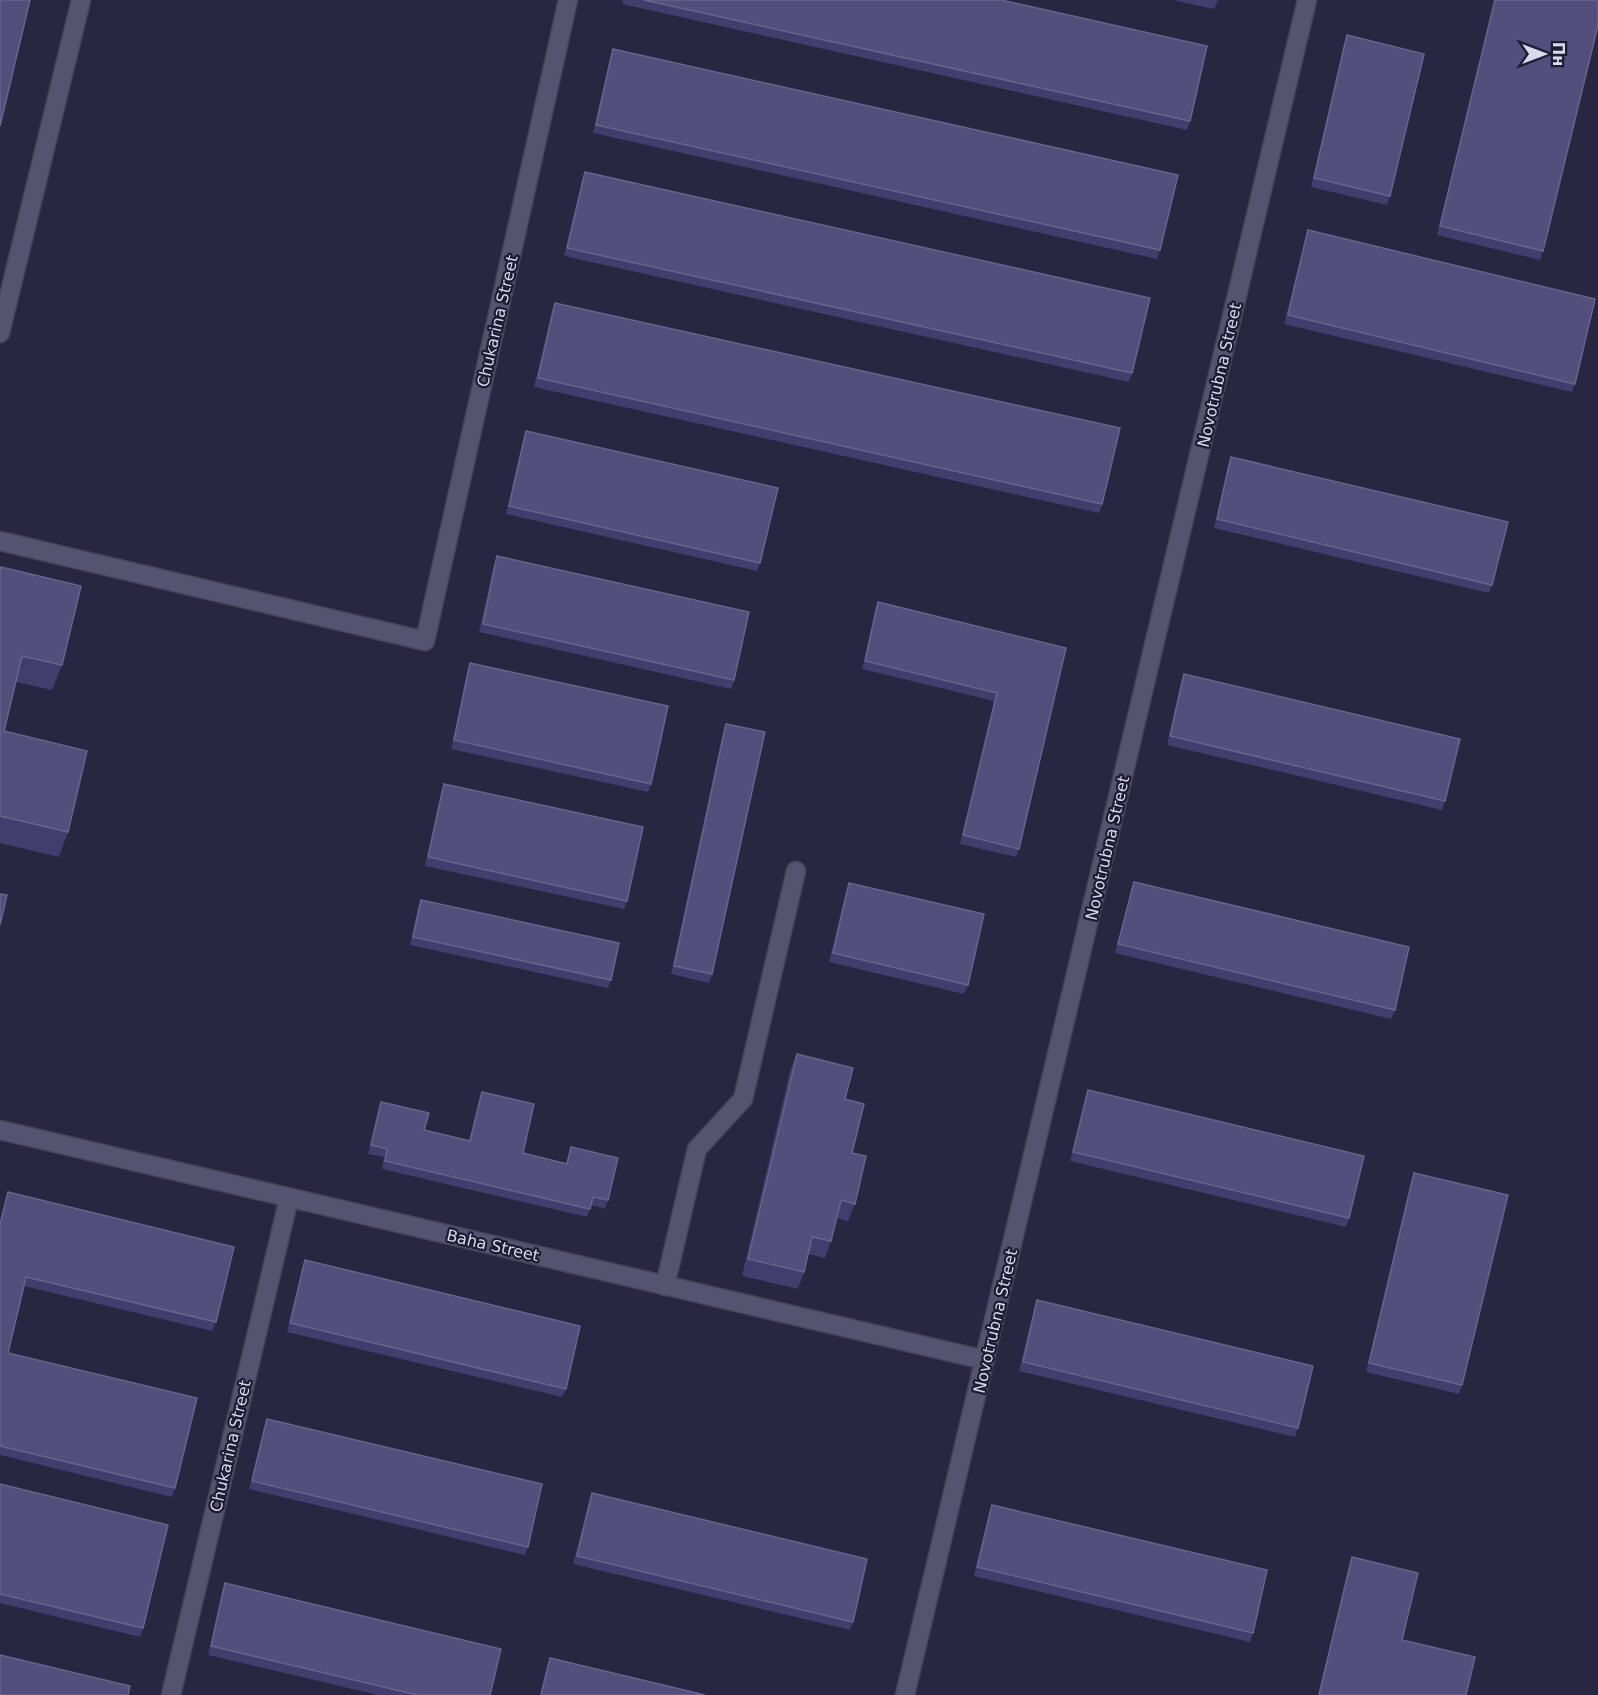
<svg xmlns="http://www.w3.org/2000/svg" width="1598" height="1695" font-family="'DejaVu Sans',sans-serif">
  <rect width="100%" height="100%" fill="#282640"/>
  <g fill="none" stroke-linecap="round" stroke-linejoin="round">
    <defs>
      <path id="lane" d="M0,333L81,0
        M665,1286L697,1149L743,1099L796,871"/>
      <path id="street" d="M0,541L425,641L568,0
        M0,1130L985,1360
        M171,1695L289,1198
        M905,1695L1307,0"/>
    </defs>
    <use href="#lane" stroke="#454359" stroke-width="21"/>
    <use href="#street" stroke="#454359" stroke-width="21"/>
    <use href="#lane" stroke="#545370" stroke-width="18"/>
    <use href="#street" stroke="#545370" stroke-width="18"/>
  </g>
  <path fill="#423d6d" d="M623,0H1001L1190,121L1187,130L622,4Z
    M1172,0H1218L1214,9Z
    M1494,0H1598L1543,251L1540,260L1437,235Z
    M1347,35L1390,196L1387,205L1311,187L1344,44Z
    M613,49L1160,250L1157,259L593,133L610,58Z
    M585,172L1132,373L1129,382L564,256L582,181Z
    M1308,230L1575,384L1572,392L1284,324L1305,239Z
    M555,303L1102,504L1099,513L534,387L552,311Z
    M526,431L760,563L757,571L506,514L523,440Z
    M1231,457L1492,585L1489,593L1214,528L1228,465Z
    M497,556L734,680L731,689L479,632L494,564Z
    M0,570L62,665L52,690L16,682L4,731L68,832L59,857L0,843Z
    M878,602L1066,648L1019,849L1016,857L960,844L994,701L862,669L875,611Z
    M470,663L651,784L648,792L451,749L467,672Z
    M1184,674L1445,801L1442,810L1167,745L1181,682Z
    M726,724L712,974L709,983L671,974L723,732Z
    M444,784L627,901L624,909L425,866L441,792Z
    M1134,882L1395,1010L1391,1019L1115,953L1131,891Z
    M849,883L968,985L964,994L829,962L846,891Z
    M421,900L611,980L608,988L410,945L418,908Z
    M797,1054L845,1099L852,1153L855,1204L848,1221L837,1218L831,1241L825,1258L808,1254L804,1272L798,1289L742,1276L790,1071Z
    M1088,1090L1349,1218L1346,1227L1070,1161L1085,1099Z
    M482,1092L523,1153L566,1163L571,1147L608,1200L605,1209L591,1205L587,1217L382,1169L384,1157L368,1154L378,1111L381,1102L424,1130L469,1141L479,1100Z
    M1414,1173L1462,1385L1459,1394L1366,1372L1411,1181Z
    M8,1192L216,1322L212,1331L24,1286L8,1353L175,1488L172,1497L0,1455V1220Z
    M305,1260L566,1389L562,1397L287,1332L302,1269Z
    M1037,1300L1298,1428L1295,1437L1019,1371L1034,1309Z
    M267,1419L528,1547L525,1555L249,1489L264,1427Z
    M0,1484L143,1628L140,1637L0,1603Z
    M592,1493L853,1622L850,1630L573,1564L589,1502Z
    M992,1505L1253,1633L1250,1642L974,1576L989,1513Z
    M1352,1557L1402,1640L1466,1695H1318L1349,1566Z
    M225,1583L490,1695H378L208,1655L222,1592Z
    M550,1658L705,1695H540L547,1667Z"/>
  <path fill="#534e7b" stroke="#68638c" stroke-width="1.5" d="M0,0H30L0,126Z
    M644,0H1001L1207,46L1190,121Z
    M1495,0H1598V25L1543,251L1440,226Z
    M1347,35L1424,54L1390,196L1314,178Z
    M613,49L1178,175L1160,250L596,125Z
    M585,172L1150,298L1132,373L567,248Z
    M1308,230L1595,299L1575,384L1288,315Z
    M555,303L1120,428L1102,504L538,378Z
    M526,431L778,488L760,563L509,506Z
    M1231,457L1508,522L1492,585L1217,519Z
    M497,556L749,612L734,680L483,624Z
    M1,567L81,586L62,665L22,656L4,731L87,751L68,832L0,816V571Z
    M878,602L1066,648L1019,849L963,835L997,693L865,661Z
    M470,663L668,706L651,784L454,740Z
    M1184,674L1460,739L1445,801L1170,736Z
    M726,724L765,732L712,974L674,966Z
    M444,784L643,827L627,901L428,857Z
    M1134,882L1409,947L1395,1010L1118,944Z
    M849,883L984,914L968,985L833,953Z
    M0,894L7,895L0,925Z
    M421,900L619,943L611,980L413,937Z
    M797,1054L853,1068L845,1099L864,1104L852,1153L866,1156L855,1204L841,1200L831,1241L812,1237L804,1272L748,1259Z
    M1088,1090L1364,1156L1349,1218L1073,1152Z
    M482,1092L534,1104L523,1153L567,1164L571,1147L618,1158L608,1200L593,1197L590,1209L385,1161L387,1149L371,1145L381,1102L429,1113L424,1130L470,1141Z
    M1414,1173L1508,1195L1462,1385L1369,1363Z
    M8,1192L234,1247L216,1322L26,1277L8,1353L197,1398L175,1488L0,1446V1225Z
    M305,1260L580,1326L566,1389L290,1323Z
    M1037,1300L1313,1366L1298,1428L1023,1362Z
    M267,1419L542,1484L528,1547L252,1481Z
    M0,1484L168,1525L143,1628L0,1594Z
    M592,1493L867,1559L853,1622L577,1556Z
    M992,1505L1267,1570L1253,1633L977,1567Z
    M1352,1557L1418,1573L1402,1640L1475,1657L1466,1695H1319Z
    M225,1583L501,1649L490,1695H417L211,1646Z
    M0,1655L130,1686L128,1695H0Z
    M550,1658L705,1695H541Z"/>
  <g text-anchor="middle" stroke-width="4.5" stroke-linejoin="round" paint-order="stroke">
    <g font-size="16" fill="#dad9eb" stroke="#1e1c35">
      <text transform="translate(497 321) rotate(-77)" y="6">Chukarina Street</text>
      <text transform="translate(1219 375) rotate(-77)" y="6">Novotrubna Street</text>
      <text transform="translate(1107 848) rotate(-77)" y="6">Novotrubna Street</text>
      <text transform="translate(493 1245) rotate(13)" y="6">Baha Street</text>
      <text transform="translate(995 1321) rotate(-77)" y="6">Novotrubna Street</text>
      <text transform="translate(230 1446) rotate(-77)" y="6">Chukarina Street</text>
    </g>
  </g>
  <g transform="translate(1544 54) rotate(90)" stroke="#1e1c35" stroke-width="4.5" paint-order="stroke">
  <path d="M0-4.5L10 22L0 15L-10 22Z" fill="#dad9eb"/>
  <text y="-9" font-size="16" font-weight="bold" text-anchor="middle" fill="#dad9eb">Пн</text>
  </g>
</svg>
